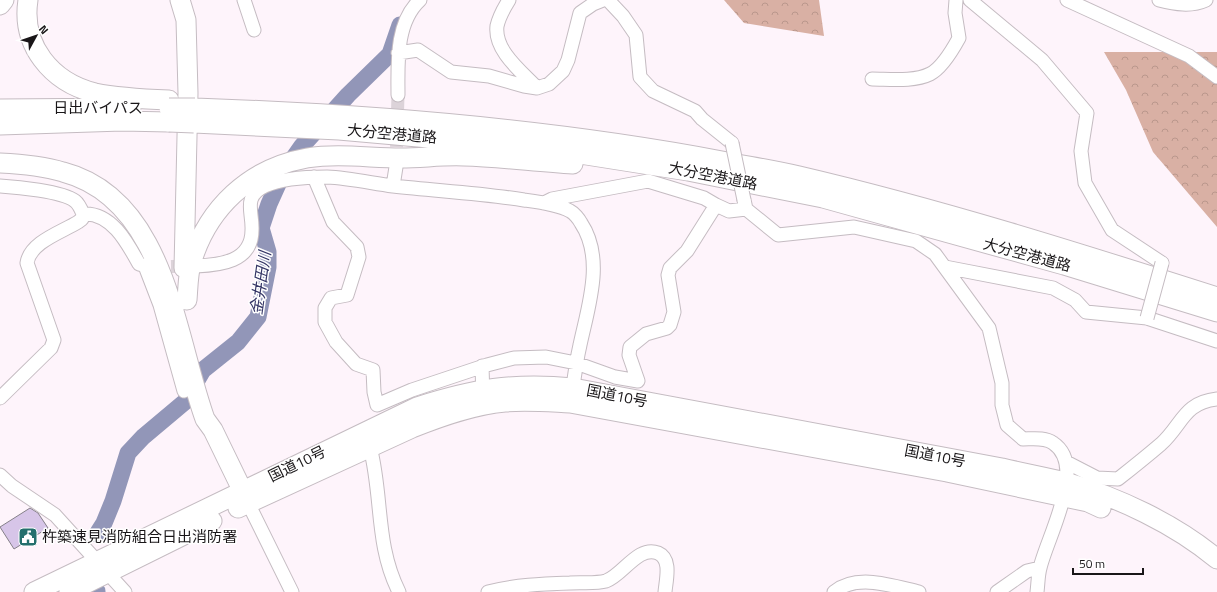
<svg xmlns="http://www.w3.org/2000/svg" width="1217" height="592" font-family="'Titillium Web','Noto Sans JP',sans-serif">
  <defs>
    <pattern id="forest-crowns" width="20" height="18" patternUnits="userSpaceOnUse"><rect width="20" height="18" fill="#d9b0a4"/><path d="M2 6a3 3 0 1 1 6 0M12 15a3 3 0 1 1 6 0" fill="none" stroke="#ba978c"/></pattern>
  </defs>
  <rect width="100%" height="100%" fill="#fef4fb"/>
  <path fill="url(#forest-crowns)" d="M724,0H819L824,36L744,23Z
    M1104,52H1217V227L1153,152L1126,90Z"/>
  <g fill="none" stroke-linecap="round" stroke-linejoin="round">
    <path stroke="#9296b8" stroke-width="17" d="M97,534L104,523L113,501L128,453L143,437L193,395L196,382L203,370L238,342L258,317L268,267V252L261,228L269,204L283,173L302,146L348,95L390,54L400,25
      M97,592V591"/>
  </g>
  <path fill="#d7c5e8" stroke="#858089" d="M30,508L38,513L48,528L14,549L0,527Z"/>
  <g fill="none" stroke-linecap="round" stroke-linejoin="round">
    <path stroke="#dcd3d9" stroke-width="13" stroke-dasharray="13 6" stroke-linecap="butt" d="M396,166L398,95
      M152,267L192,266"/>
    <defs>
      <path id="minor" d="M244,0L254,30
        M509,0C504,8 499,17 497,26C494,51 522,72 537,88
        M608,0L623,16L636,35L640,77L653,91L695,111L702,119L732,143
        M970,0L1042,60L1087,113L1081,151L1085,183L1112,230L1162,263
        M1067,0L1189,56L1217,77
        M1159,0C1175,4 1191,7 1206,0
        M398,53L418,50L451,72L489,76L524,86L537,88L549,84L563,71L568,60L580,13L593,4L603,0
        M872,79C889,79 914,82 930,74C942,68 953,49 959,38L955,13L956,0
        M398,95C398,64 395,23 420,0
        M314,177L333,222L357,247L359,257L347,295L331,298L325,308V322L336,342L356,364L373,370L374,392L377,405L412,390L487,365L514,358L546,357L576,363L615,377L638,381L629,355L630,347L646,334L667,328L670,325L674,312L668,275L670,268L687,251L716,205L729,211L746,209
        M0,186C16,187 62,191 75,201C79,204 81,209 83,214L82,219L78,222C62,232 30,242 27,263L54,340L51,348L0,398
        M393,186L396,167
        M744,200L746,209L778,235L854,227L916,241L935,254L989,328L1002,383V405L1007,425L1023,439C1032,439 1045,437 1053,443C1088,466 1047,537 1040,568C1038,575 1038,584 1037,592
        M544,203L552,199L648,181L704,198L716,205
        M83,214C111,212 127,242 139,264L150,267
        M145,266L160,305L184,391
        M196,266C220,265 252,262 252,230C253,212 242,197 265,186C282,178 308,177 327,177C349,178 371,183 393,186C437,191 481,193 524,200C539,202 557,204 570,211C574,213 579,219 581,223C605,259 588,307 580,345C576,362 574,379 572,395
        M945,267L1053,288L1075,300L1086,312L1147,318L1217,341
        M482,366L483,399
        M370,447C383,497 375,544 399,592
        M1066,462L1097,478L1118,479C1132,468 1147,456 1161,444C1183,424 1183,403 1217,399
        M0,475L12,486L55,515L125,592
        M248,503L292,592
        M488,592C515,585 542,584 570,583C581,582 595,584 606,581C623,575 638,545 658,553C672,559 666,580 665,592
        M834,592C857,573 893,586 919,592
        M997,592L1027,571L1040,568"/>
      <path id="highway" d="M28,0C21,45 51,82 95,93C119,98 144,99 169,100
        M180,0L186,20L188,93L184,268
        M0,5L4,0
        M195,108C371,114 548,128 722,161C747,166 773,170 799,176C940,209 1079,253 1217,297
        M0,109L131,108
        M194,123L339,130L542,148L688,171L823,198L1064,265L1217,312
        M0,125L122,121L169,122
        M0,163C21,164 43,166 63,172C166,199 175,336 205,419L213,430L248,502
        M187,300C188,288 188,275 191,264C207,208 250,168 307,158C338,153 370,158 401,158C422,158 443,155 464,156C500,157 537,162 573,164
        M238,508L412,428C442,416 473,405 505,402C527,400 549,402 570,403L947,472L1088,502L1101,508
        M34,592L417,407C473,389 514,382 573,388L1002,468C1023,473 1045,477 1065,482C1118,497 1175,524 1217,559
        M69,592L212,521"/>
    </defs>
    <use href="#minor" stroke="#c5bcc2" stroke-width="15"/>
    <use href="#highway" stroke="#c5bcc2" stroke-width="21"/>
    <use href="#minor" stroke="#fff" stroke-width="13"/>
    <use href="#highway" stroke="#fff" stroke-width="19"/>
    <defs>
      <path id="minor-bridge" d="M732,143L744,200
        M1147,318L1162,263"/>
      <path id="highway-bridge" d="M169,108H195
        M169,122L194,123"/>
    </defs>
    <use href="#minor-bridge" stroke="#c5bcc2" stroke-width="15" stroke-linecap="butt"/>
    <use href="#highway-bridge" stroke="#c5bcc2" stroke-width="21" stroke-linecap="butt"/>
    <use href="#minor-bridge" stroke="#fff" stroke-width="13"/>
    <use href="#highway-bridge" stroke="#fff" stroke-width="19"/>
  </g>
  <defs>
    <symbol id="civic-square" viewBox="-11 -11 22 22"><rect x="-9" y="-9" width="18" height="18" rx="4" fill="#246f6d" stroke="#fff"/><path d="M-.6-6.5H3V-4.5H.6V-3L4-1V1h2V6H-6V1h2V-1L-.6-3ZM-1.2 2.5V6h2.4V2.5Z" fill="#fff"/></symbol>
  </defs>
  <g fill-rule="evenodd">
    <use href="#civic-square" x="17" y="526" width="22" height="22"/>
  </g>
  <g text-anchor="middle" stroke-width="3" stroke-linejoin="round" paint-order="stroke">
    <g font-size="15" fill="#191618" stroke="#fff">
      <text x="98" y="113">日出バイパス</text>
      <text transform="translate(392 134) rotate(5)" y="5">大分空港道路</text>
      <text transform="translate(713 176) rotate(11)" y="5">大分空港道路</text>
      <text transform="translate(1027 255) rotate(15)" y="5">大分空港道路</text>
      <text transform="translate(617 396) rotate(11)" y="5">国道10号</text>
      <text transform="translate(935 456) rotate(11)" y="5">国道10号</text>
      <text transform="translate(297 464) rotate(-26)" y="5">国道10号</text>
    </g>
    <g font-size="15" fill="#191618" stroke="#fff" text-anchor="start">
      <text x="42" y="542">杵築速見消防組合日出消防署</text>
    </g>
    <g font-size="16" font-style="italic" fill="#353666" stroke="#fff">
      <text transform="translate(260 283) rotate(-82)" y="6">金井田川</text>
    </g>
  </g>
  <g transform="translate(36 36) rotate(50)" stroke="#ffffff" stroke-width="3" paint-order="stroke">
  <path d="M0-3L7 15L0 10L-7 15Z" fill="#191618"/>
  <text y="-6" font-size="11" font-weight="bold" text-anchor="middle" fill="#191618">N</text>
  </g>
  <path d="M1073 568v6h70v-6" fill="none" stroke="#191618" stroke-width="2"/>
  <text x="1079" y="568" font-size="12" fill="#191618" stroke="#ffffff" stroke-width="3" paint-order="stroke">50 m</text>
</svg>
